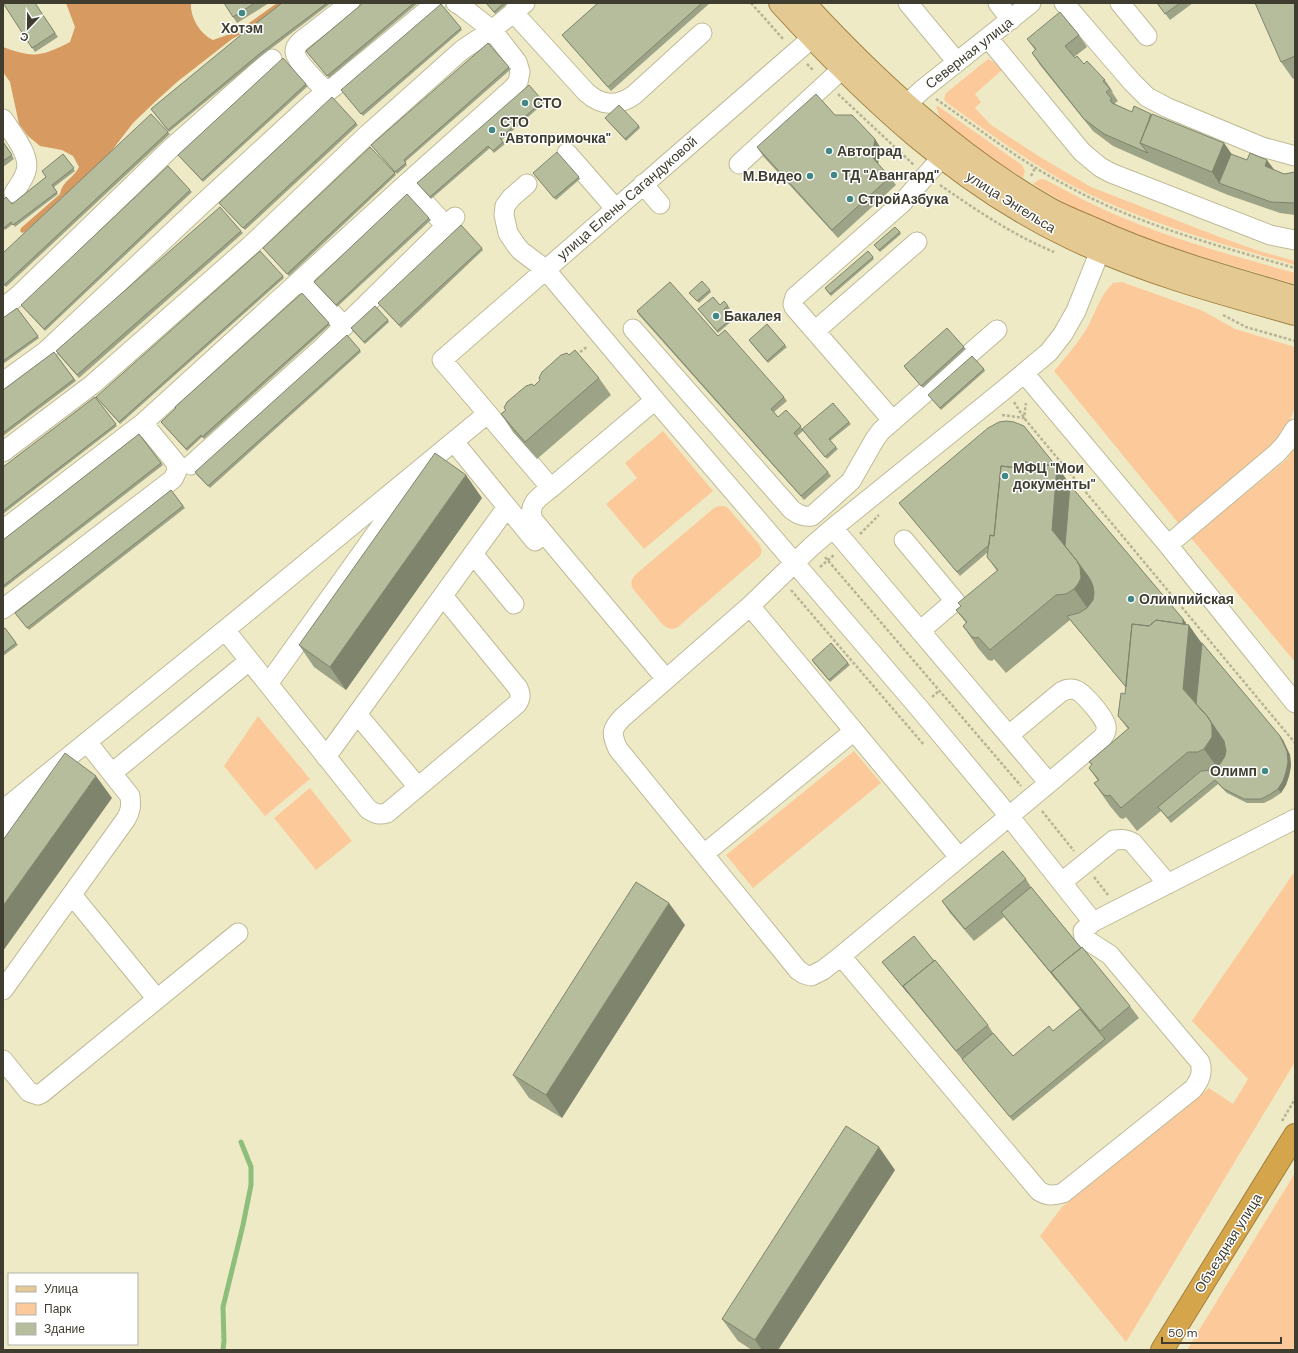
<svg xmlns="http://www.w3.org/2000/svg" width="1298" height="1353" font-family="'DM Sans',sans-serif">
  <rect width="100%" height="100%" fill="#efeac6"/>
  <path fill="#fcc99b" d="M988,59L994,62L1002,70L975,94L981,102L975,108L991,125L1040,157L1091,187L1217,236L1259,251L1295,261V265C1225,245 1155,226 1089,194C1037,169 992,135 946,102L944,99L946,93Z
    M938,106L1022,165L1025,171L1023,178L982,153L944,122L940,117L936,107Z
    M1042,179L1046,180C1072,194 1098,208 1126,219C1181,242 1238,257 1295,273V284C1225,263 1152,245 1086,214C1068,205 1050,195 1033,184L1038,180Z
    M1122,282L1203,311L1235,329L1295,347V407L1291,418L1276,443L1179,524L1054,371C1066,357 1079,342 1088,326C1096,311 1101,294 1113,283Z
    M663,431L713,491L644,549L606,504L637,478L625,463Z
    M1295,448V662L1191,538L1286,460Z
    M719,506H724L728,508L759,544L762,550L760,556L678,627C672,630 668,629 663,625L634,590C630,585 631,580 635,575L714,508Z
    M258,716L310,779L265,816L224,766Z
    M854,751L881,783L753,888L726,855Z
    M310,788L352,841L316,870L274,818Z
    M1295,871V1062L1126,1342L1040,1236L1062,1207L1209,1088L1233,1104L1248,1079L1192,1021Z
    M1295,1173V1350H1187Z"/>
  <path fill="#d79a60" d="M66,3H191C190,17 200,34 213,40L238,31L277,3H284L249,30L232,39L177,82L156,101L133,123L110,153L25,232L22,233L20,231L21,228L60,194C63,180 73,179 79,167L73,156L62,150L40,146L28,136L19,124L10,82L3,72V47C33,58 41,57 70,42L75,27Z"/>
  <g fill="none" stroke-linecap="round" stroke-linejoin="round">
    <path stroke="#8ebe7b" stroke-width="5" d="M223,1350L224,1341L223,1307L243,1225L251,1185V1167L241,1142"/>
    <defs>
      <path id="minor" d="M350,3L301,41C298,44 295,47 295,52C296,62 319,84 327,92L335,86L436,3
        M908,3L957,62
        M998,3L1011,20
        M1064,3L1132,82L1147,97L1168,108L1262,147L1295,156
        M1120,3L1147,36
        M513,12L586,92C601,106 617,107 634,95L702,33
        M988,38L1082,152L1100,167L1111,173L1270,235L1295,240
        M907,104L922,90L1031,3
        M3,119C12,133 31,155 26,171C24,179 18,186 14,193
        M567,153L615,208
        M739,164L842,69
        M407,183L446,226
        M527,184L511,198L505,206L504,215L508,233L516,245L521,251L545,269L655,400L919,708L1009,816L1093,922
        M643,184L660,204
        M301,280L344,326
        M3,308L20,294L170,149L272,59
        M633,329L792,510C799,515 804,517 812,516L851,481L875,439L881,431L997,330
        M815,331L917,242
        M1024,373L1168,545L1295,703
        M3,382L46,351L200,206L312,103L327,92
        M655,400L551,488L442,360L812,38
        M893,421L794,307L793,304L795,297L902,203L942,157
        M454,442L535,541
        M3,452L93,384L250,246L368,134L462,50L492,30L525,3
        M191,465L324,346L455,217
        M551,488C540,497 527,503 533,520L666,679
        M833,528L1049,783L841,956L823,970L811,976L804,974L798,970L618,749C611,734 611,729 623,717L750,606L811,547L833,528L1005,389L1049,352L1063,334L1076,311L1100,251
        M3,530L143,423L407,183L513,88L518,82L520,72L517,62L492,30L460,5L456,3
        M904,540L955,601L920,631
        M1168,545L1277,453L1286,443L1295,429
        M473,554L514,604
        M750,606L959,857
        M3,609L173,479L177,471L176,463L143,423
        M225,630L368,809C375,814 379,815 387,813L517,704C521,698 521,695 518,688L443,596
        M268,684L409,487
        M357,714L418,787
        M1009,735L1061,692C1066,689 1070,688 1076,690C1084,693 1105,718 1106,726C1107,731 1105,734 1102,738L1049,783
        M326,757L507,507
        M112,773L249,661
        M3,810L225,630L487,414
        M3,830L24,802
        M704,854L854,731
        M1062,882L1114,840C1122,839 1127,839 1133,843L1168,884
        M72,895L157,999
        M841,956L1039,1191C1047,1196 1053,1196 1063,1193L1193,1089C1200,1080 1203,1073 1200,1062L1110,955L1090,942L1084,937L1083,931L1093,922L1295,819
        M3,990L126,819C131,811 131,805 130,796L87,742
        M3,1060L29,1092L38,1095L42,1093L238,933"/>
      <path id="major" d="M780,3C864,95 957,184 1071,238C1142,272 1219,293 1295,314
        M804,3C876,81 956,155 1048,208C1062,216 1078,222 1092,228C1157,258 1226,277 1295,297"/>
      <path id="highway" d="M1162,1350L1295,1135"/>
    </defs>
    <use href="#minor" stroke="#bfba97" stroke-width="21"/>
    <use href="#major" stroke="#a08141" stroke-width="24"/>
    <use href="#highway" stroke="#a08141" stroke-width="24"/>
    <path stroke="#b7b396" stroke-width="2.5" stroke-dasharray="3 2" stroke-linecap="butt" d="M751,3L784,40
      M807,64L814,71
      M838,94L914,165
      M936,99C978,128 1017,159 1062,183C1135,224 1215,245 1295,268
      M1031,176L1035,168
      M940,185C976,210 1013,235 1054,252
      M1223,315L1246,327L1295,341
      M576,355L588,346
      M1014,402L1024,418L1295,743
      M1002,415L1024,418L1026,403
      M860,534L879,515
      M825,557L1021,786
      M820,567L834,555
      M791,590L924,745
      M932,697L939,691
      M1042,811L1074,851
      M1094,877L1108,895
      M1282,1121L1295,1099"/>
    <use href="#minor" stroke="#fff" stroke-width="19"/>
    <use href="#major" stroke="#e5c992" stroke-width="22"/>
    <use href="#highway" stroke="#d4a54a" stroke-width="22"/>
  </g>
  <path fill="#9ca386" d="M3,3H35L58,37L35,52Z
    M224,3H269L237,23Z
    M282,3H331L260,57L169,132L151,109Z
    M363,3H418L329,78L306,51Z
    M486,3H508L495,14Z
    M598,3H710L611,91L565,39L562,35Z
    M1157,3H1193L1170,20Z
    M1295,3V78L1293,79L1281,62Z
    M461,28L462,30L363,116L343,92Z
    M1079,35L1087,47L1074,57L1105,80L1113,92H1112L1118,101L1115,103L1116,105L1132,112L1151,114L1224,143L1231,154L1284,174L1295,172V215L1280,213L1228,195L1156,165L1113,146L1093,131L1040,65L1032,53L1035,50L1027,39Z
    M509,67L511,69L405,162L407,165L397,174L373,147Z
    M306,84L308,86L203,182L178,155Z
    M543,101L544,103L502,140L505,144L494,153L490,148L431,199L419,185Z
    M835,115L875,139L880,147L878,164L890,177L896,185L838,238L763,156L757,147Z
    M605,118L639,126L640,128L626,141Z
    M356,123L358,125L245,230L219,203Z
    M168,132L170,134L6,287L3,284V253Z
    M3,141L14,159L3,167Z
    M63,154L75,171L54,187L58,194L15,227L13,224L5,230L3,227L12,204L46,177Z
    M395,173L396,175L289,276L263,248Z
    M535,175L579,177L580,179L556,200Z
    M190,190L192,192L45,331L21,305Z
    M429,218L431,220L337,307L314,282Z
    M241,231L243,233L79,378L57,353Z
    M900,232L901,234L880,252L874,245Z
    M482,248L483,250L401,328L378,303Z
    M873,257L874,259L831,296L826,290Z
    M283,276L284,278L120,424L98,399Z
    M710,290L711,292L699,303L691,295Z
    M720,305L728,306L730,308L726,311L733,320L718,333L700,311Z
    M17,308L39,338L3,364V318Z
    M637,311L718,336L784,397L787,401L774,412L778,417L801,426L802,429L849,422L851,424L830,441L838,449L827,459L803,431L797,436L828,472L831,476L804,500L639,315Z
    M388,320L389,322L365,344L352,330Z
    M329,323L330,325L204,439L202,437L187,451L161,422Z
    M750,342L785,345L787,347L768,363Z
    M964,347L966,349L923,388L905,368Z
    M360,350L361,352L210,488L196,474L195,472Z
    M54,352L76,381L3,436V390Z
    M569,355L599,378L611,395L537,459L513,432L501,414Z
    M984,369L985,371L941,410L930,397Z
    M95,397L117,426L3,514V467Z
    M139,434L163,465L3,589V540Z
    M1052,461L1054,465V466H1057L1070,485L1186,623V624L1202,643L1283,740L1290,755L1291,766L1289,776L1286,785L1281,793L1272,799L1264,803H1247L1227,793L1218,784L1171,823L1161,811L1137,831L1126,817L1123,819L1120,818L1110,806L1094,783L1098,781L1089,768L1092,765L1089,762L1128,729L1118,716L1125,694L1126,687L1070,620L1006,673L994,659L992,661L988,660L978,648L963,626L966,623L956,610L961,606L997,571L987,557L988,552L960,576L899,503Z
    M171,490L185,508L29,630L15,613Z
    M482,498L346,690L314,667L299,645Z
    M5,628L18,645L3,656V629Z
    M813,662L848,663L850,665L830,682Z
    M1026,879L1031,887L1081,948L1130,1006L1139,1018L1013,1121L882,962L988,1025L993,1033L1013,1056L1053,1031L1080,1009L1004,917L974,941L950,913L942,901Z
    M685,925L562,1118L529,1098L513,1075Z
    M895,1170L778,1350H752L738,1341L722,1319Z"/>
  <path fill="#7f846d" d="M875,139L880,147L878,165L872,157Z
    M1224,143L1240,166L1219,183L1212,172Z
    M1267,160L1276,172L1265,166Z
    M1052,461L1054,465L1052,486L1049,482Z
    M1057,466L1073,489L1068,552L1052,530Z
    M466,475L482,498L346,690L330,667Z
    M1077,561L1093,583L1096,590L1090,612L1074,589Z
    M1183,619L1186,623L1184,645L1181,640Z
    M1189,625L1204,647L1199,711L1183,689Z
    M1207,716L1223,739L1228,750L1220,771L1204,749Z
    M1280,736L1283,740L1290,755L1291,766L1289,776L1286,785L1281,793L1278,789Z
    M96,776L112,798L3,951V906Z
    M669,903L685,925L562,1118L546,1095Z
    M879,1147L895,1170L778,1350H762L755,1340Z"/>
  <path fill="#b5bd9c" stroke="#7f846d" d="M3,3H35L55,33L32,48Z
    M224,3H255L233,17Z
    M282,3H327L258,55L168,130L151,109L242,34Z
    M363,3H414L327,76L306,51Z
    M486,3H504L494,12Z
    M598,3H702L608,87L562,35Z
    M1157,3H1180L1165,14Z
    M1255,3H1295V56L1281,62Z
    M441,4L461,28L361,114L341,90Z
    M1060,12L1079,35L1065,46L1075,58L1077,56L1084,64L1087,61L1105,80L1103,81L1110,89L1106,92L1112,99L1110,100L1112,103L1132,112L1134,106L1151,114L1149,119V120L1140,143L1148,153L1104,134L1084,119L1032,53L1036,49L1027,39Z
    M488,43L509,67L404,160L406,163L395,172L371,145Z
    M283,58L306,84L202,180L178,155Z
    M529,85L543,101L500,138L503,142L493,151L488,146L430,197L417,183Z
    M816,94L835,115H852L875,139L872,157L890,177L832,230L757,147Z
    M332,97L356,123L243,228L219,203Z
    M619,105L639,126L625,139L605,118Z
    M151,114L168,132L4,285L3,284V253Z
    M1152,114L1224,143L1212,172L1140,143Z
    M3,142L12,155L3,161Z
    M370,147L395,173L287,274L263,248Z
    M557,152L579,177L554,198L533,173Z
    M1250,153L1267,160L1265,166L1284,174L1295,172V203L1271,202L1219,183L1231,154L1247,160Z
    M63,154L74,168L52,185L57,192L13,225L11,222L4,228L3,227V200L6,197L12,204L46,177L42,171Z
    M168,166L190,190L44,329L21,305Z
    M407,194L429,218L336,305L314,282Z
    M220,207L241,231L77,375L56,351Z
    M461,225L482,248L399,325L378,303Z
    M895,227L900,232L879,250L874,245Z
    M260,251L283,276L119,422L96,397Z
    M868,251L873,257L830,294L825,288Z
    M702,281L710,290L697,301L689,293Z
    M670,282L718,336L725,330L784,397L771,409L778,417L786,410L801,426L794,433L828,472L801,496L637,311Z
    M302,293L329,323L202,437L201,435L186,449L161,422L176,408L175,407Z
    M713,297L720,305L724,301L728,306L724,309L732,318L717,331L698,309Z
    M375,306L388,320L364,342L351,328Z
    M17,308L38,336L3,361V318Z
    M767,324L785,345L767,361L749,340Z
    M947,328L964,347L921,386L904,366Z
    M347,335L360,350L208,486L195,472Z
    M575,350L599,378L525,442L501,414L506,410L504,408L507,402L526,386L532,384L534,386L540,380L539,378L542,372L561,355L567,353L569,355Z
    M54,352L74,379L3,433V390Z
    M972,356L984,369L940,408L928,395Z
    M95,397L116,424L3,511V467Z
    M833,403L849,422L829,439L836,447L825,457L802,429Z
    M1007,421L1014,422L1024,426L1052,461L1051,466L1025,462L1018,468L1001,466L994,536L990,535L989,545L957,572L899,503L988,428L999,422Z
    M139,434L161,463L3,586V540Z
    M435,453L466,475L330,667L299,645Z
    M1025,462L1057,466L1052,530L1077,561L1080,567L1081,578L1078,584L1074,589L1066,594L1056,595L990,650L978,637L976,638L972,637L963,626L967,622L956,610L961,606L958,603L998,570L987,557L990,535L994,536L1001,466L1018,468Z
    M1070,485L1183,619V624L1156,620L1149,626L1132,624L1126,687L1067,616L1079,613L1087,608L1093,600L1094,593L1093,586L1090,579L1077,561L1065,546Z
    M171,490L183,506L27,628L15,613Z
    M1156,620L1189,625L1183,689L1207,716L1211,722L1212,727V737L1204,749L1198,752H1188L1121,808L1110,795L1108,796L1104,795L1094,783L1099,780L1089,768L1092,764L1089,762L1129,728L1118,716L1121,693L1125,694L1132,624L1149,626Z
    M5,628L16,643L3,653V629Z
    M831,643L848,663L829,680L812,660Z
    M1202,643L1280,736L1287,751L1288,762L1286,772L1283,781L1278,789L1269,795L1261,799H1244L1224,789L1215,780L1168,818L1158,807L1201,771L1211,770L1220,764L1225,756L1226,751L1224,741L1207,716L1196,704Z
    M65,753L96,776L3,906V840Z
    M1003,851L1026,879L965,929L942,901Z
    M636,882L669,903L546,1095L513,1075Z
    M1031,887L1081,948L1051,972L1057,980L1001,912Z
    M914,936L934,961L903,986L909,994L882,962Z
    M1082,947L1130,1006L1100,1031L1051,972Z
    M935,960L988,1025L956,1051L903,986Z
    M1080,1009L1105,1039L1010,1117L962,1059L993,1033L1013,1056L1049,1026L1053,1031Z
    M846,1126L879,1147L755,1340L722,1319Z"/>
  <g fill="#408886" stroke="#fff" stroke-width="1.5">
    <circle cx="242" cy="13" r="4"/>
    <circle cx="525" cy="103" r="4"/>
    <circle cx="492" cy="130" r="4"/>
    <circle cx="829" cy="151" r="4"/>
    <circle cx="834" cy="175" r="4"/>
    <circle cx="810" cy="176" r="4"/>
    <circle cx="850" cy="199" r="4"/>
    <circle cx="716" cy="316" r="4"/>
    <circle cx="1005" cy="476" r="4"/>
    <circle cx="1131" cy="599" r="4"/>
    <circle cx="1265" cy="771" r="4"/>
  </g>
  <g text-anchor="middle" stroke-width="3" stroke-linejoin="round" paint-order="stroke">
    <g font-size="14" font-weight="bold" fill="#3f3d2f" stroke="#fff" text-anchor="start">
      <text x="242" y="33" text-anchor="middle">Хотэм</text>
      <text x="533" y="108">СТО</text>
      <text x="500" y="127">СТО<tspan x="500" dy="16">"Автопримочка"</tspan></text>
      <text x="837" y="156">Автоград</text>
      <text x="842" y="180">ТД "Авангард"</text>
      <text x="802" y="181" text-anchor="end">М.Видео</text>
      <text x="858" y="204">СтройАзбука</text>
      <text x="724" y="321">Бакалея</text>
      <text x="1013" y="473">МФЦ "Мои<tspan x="1013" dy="16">документы"</tspan></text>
      <text x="1139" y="604">Олимпийская</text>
      <text x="1257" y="776" text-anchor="end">Олимп</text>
    </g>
    <g font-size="14" fill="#3f3d2f" stroke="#fff">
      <text transform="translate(969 53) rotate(-38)" y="5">Северная улица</text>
      <text transform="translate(627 198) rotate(-41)" y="5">улица Елены Сагандуковой</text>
      <text transform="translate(1011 202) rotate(32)" y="5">улица Энгельса</text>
      <text transform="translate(1228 1243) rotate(-58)" y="5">Объездная улица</text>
    </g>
  </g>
  <rect width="1298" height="1353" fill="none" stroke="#3f3d2f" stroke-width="8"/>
  <rect x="8" y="1273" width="130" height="72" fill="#ffffff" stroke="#b2b1ac"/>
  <rect x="16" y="1286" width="20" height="6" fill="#e5c992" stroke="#b2b1ac"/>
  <text x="44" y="1293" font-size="12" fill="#3f3d2f">Улица</text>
  <rect x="16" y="1303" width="20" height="12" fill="#fcc99b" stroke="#b2b1ac"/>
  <text x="44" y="1313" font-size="12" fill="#3f3d2f">Парк</text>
  <rect x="16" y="1323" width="20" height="12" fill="#b5bd9c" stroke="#b2b1ac"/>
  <text x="44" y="1333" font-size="12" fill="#3f3d2f">Здание</text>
  <g transform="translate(28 28) rotate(202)" stroke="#ffffff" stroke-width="3" paint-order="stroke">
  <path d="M0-3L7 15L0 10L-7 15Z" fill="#3f3d2f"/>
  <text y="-6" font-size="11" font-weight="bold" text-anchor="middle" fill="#3f3d2f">С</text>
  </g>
  <path d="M1162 1337v6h119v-6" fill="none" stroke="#3f3d2f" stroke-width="2"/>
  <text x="1168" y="1337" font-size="12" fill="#3f3d2f" stroke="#ffffff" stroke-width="3" paint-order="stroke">50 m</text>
</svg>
